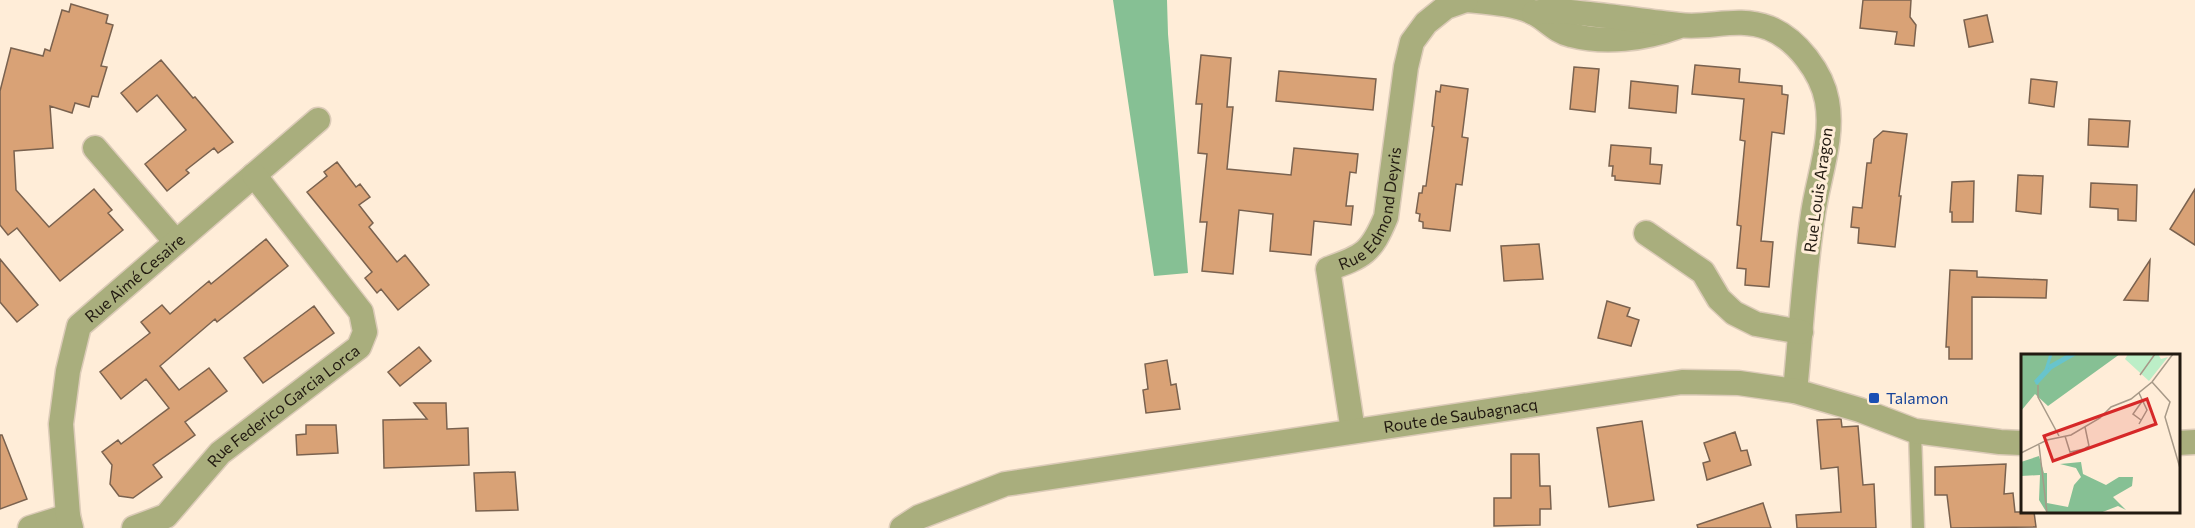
<svg xmlns="http://www.w3.org/2000/svg" width="2195" height="528" font-family="Commissioner,sans-serif">
  <rect width="100%" height="100%" fill="#ffedd8"/>
  <path fill="#86c094" d="M1113,0H1167L1168,34L1188,273L1154,276Z"/>
  <path fill="#d9a276" stroke="#7a624f" stroke-width="1.5" d="M1863,0H1911L1910,17L1916,25L1914,46L1895,44L1897,32L1860,28Z
    M71,4L108,15L106,23L113,25L101,66L107,67L98,97L92,96L89,107L75,103L72,113L50,106L53,148L14,151L16,190L49,227L94,189L112,210L108,213L123,230L60,281L17,228L8,235L0,225V91L11,48L43,56L45,49L50,51L62,10L69,12Z
    M1987,15L1993,42L1969,47L1964,20Z
    M1201,55L1231,58L1227,107H1233L1227,169L1291,175L1294,148L1358,154L1356,173L1350,172L1346,206H1353L1351,225L1314,221L1311,255L1270,251L1273,214L1239,210L1233,274L1202,271L1207,222H1200L1207,154L1198,153L1202,104H1196Z
    M161,60L193,98L195,97L233,142L218,153L214,148L186,170L189,173L167,191L145,164L186,130L157,95L137,112L121,93Z
    M1695,65L1740,69L1739,82L1782,86V94L1788,95L1784,134L1772,132L1761,241L1773,242L1769,287L1745,285L1746,269L1737,268L1741,226L1737,225L1745,141L1740,140L1744,99L1692,94Z
    M1574,67L1599,69L1595,112L1570,109Z
    M1279,71L1376,79L1373,110L1276,101Z
    M2031,79L2057,82L2054,107L2029,103Z
    M1631,81L1678,86L1676,113L1629,108Z
    M1441,85L1468,89L1462,137L1468,138L1462,185L1456,184L1450,231L1423,228V222L1419,221L1420,214L1416,213L1419,193H1422L1423,186H1426L1434,127L1432,126L1436,91L1440,92Z
    M2089,119L2130,121L2128,147L2088,145Z
    M1883,131L1907,134L1899,196H1901L1895,247L1858,243L1859,228L1851,227L1853,207L1862,208L1867,163H1871L1874,139Z
    M1611,145L1651,148L1650,164L1662,165L1660,184L1615,180V176H1612L1613,166H1609Z
    M337,162L356,187L360,184L370,197L359,205L373,223L369,227L397,262L405,255L429,285L398,310L381,289L377,293L365,278L372,272L307,192L327,176L324,172Z
    M2018,175L2043,176L2041,214L2016,211Z
    M1974,181L1973,222H1952V212H1950L1952,182Z
    M2091,183L2137,185L2136,221L2118,220V209L2090,207Z
    M2195,189V245L2170,229Z
    M266,239L288,266L217,322L215,319L160,366L179,390L209,368L227,391L185,422L195,435L153,465L162,477L133,498L119,496L110,484L112,465L102,452L118,440L121,444L169,408L146,379L121,399L100,372L150,333L141,322L162,305L170,314L209,281L211,284Z
    M1539,244L1543,279L1504,281L1501,246Z
    M0,259L38,305L17,322L0,302Z
    M2150,260L2148,301L2124,300Z
    M1950,270L1977,271V277L2047,280L2046,298L1972,297V359H1949V347H1946Z
    M1607,301L1630,308L1627,316L1639,320L1631,346L1598,338Z
    M314,306L334,333L263,383L244,358Z
    M419,347L431,361L400,386L388,372Z
    M1167,360L1171,385L1176,384L1180,409L1146,413L1143,390L1148,389L1145,364Z
    M414,403H446L447,429L468,428L469,465L384,468L383,420L427,419Z
    M1839,419H1841L1842,427L1858,426L1863,485L1874,484L1876,528H1797L1796,515L1841,512L1838,467L1821,469L1817,420Z
    M1642,421L1654,500L1609,507L1597,428Z
    M306,425H336L338,453L297,455L296,435L306,434Z
    M1735,432L1741,451L1747,450L1751,465L1707,480L1703,463L1710,461L1704,443Z
    M0,435H2L27,499L0,509Z
    M1511,454H1539L1540,486H1550L1551,509H1540V525L1494,526V498H1511Z
    M2006,464L2004,494L2013,493L2015,512H2034L2036,527L1951,528L1947,495H1935V467Z
    M515,472L518,510L476,511L474,473Z
    M1763,503L1771,528H1698L1697,525Z"/>
  <g fill="none" stroke-linecap="round" stroke-linejoin="round">
    <defs>
      <path id="lane" d="M1915,431L1918,528"/>
      <g id="street">
        <path d="M1467,0C1488,2 1518,4 1536,14C1548,21 1557,32 1571,35C1605,44 1644,39 1677,27"/>
        <path d="M1534,13C1553,9 1570,12 1589,14C1619,17 1649,22 1679,25C1711,29 1736,16 1769,28C1797,39 1822,73 1827,101C1834,138 1818,178 1813,214C1804,272 1801,332 1795,391"/>
        <path d="M95,148L176,242"/>
        <path d="M1646,233L1703,272L1719,299L1734,313L1756,324L1801,332"/>
        <path id="s1" d="M1353,431L1328,269C1364,256 1371,253 1386,217L1406,67L1412,42L1426,23L1446,7L1466,0"/>
        <path d="M2178,443L2195,442"/>
        <path d="M30,528L68,516"/>
        <path id="s2" d="M71,528L68,516L61,424L68,371L79,326L318,120"/>
        <path id="s3" d="M134,528L166,516L220,453L359,347L365,332L361,312L254,175"/>
        <path id="s4" d="M902,528L919,517L1005,484L1682,382L1739,383L1795,391L1860,410L1915,431L2000,442L2022,443"/>
      </g>
    </defs>
    <use href="#lane" stroke="#dccbb8" stroke-width="15"/>
    <use href="#street" stroke="#dccbb8" stroke-width="27"/>
    <use href="#lane" stroke="#a9ae7d" stroke-width="12"/>
    <use href="#street" stroke="#a9ae7d" stroke-width="24"/>
  </g>
  <rect fill="#1a4fb4" stroke="#ffedd8" stroke-width="2" x="1868" y="392" width="12" height="12" rx="3"/>
  <g text-anchor="middle" stroke-width="6" stroke-linejoin="round" paint-order="stroke">
    <g font-size="16" fill="#221a11" stroke="#ffedd8">
      <text transform="translate(1818 190) rotate(-82)" y="6">Rue Louis Aragon</text>
      <text dy="6" stroke="none"><textPath href="#s1" startOffset="246">Rue Edmond Deyris</textPath></text>
      <text dy="6" stroke="none"><textPath href="#s2" startOffset="278">Rue Aimé Cesaire</textPath></text>
      <text dy="6" stroke="none"><textPath href="#s3" startOffset="196">Rue Federico Garcia Lorca</textPath></text>
      <text dy="6" stroke="none"><textPath href="#s4" startOffset="573">Route de Saubagnacq</textPath></text>
    </g>
    <g font-size="16" fill="#164399" stroke="#ffedd8" text-anchor="start">
      <text x="1886" y="404">Talamon</text>
    </g>
  </g>
  <g transform="translate(2021 354)">
    <rect width="159" height="159" fill="#ffedd8"/>
    <path d="M107,0H137L140,5L147,3L128,27L104,5Z" fill="#bceec7"/>
    <path d="M0,0H99L27,52L14,40L0,57ZM18,102L23,119H26V149L47,153L53,131L60,123L55,114L39,110L60,108L62,120L85,131L98,123H112L111,132L92,143L105,156L97,152L79,159H26L18,146L19,121L0,122V108Z" fill="#86c094"/>
    <path fill="none" stroke="#68c4cc" stroke-width="3" d="M27,13L50,0M14,28L25,16L30,0M15,30L30,14L54,0"/>
    <path fill="none" stroke="#a79988" stroke-width="1.5" d="M119,21L134,0M131,28L149,48L144,63L159,114M17,31V43L38,82M118,39L126,56L118,70M120,66L112,60L122,46M44,82L49,98L63,95M18,91L26,159M63,95L68,92L64,73M0,99L26,86L50,81L79,64L90,53L110,45L131,28L152,0"/>
    <path fill="#d62828" fill-opacity="0.15" stroke="#d62828" stroke-width="3" d="M126,45L135,70L32,107L23,82Z"/>
    <rect width="159" height="159" fill="none" stroke="#221a11" stroke-width="3"/>
  </g>
</svg>
